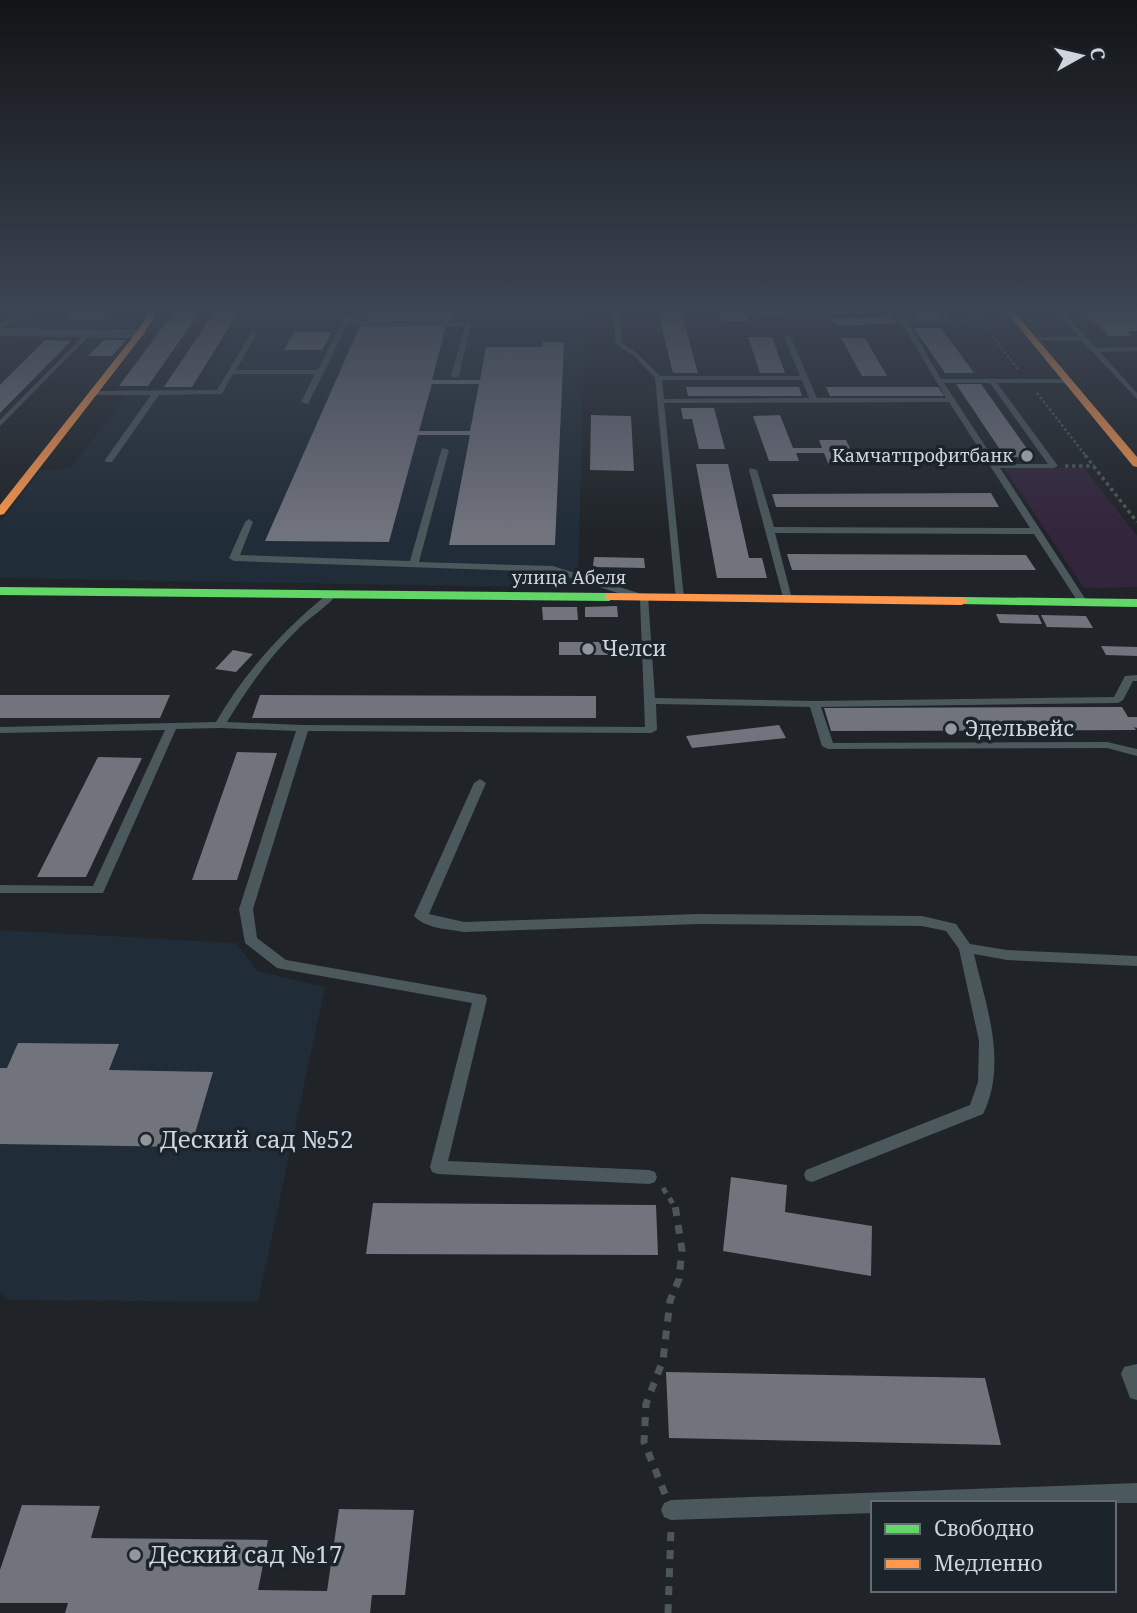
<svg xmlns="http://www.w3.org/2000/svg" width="1137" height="1613" font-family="'Noto Serif',serif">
  <rect width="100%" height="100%" fill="#202428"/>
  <path fill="#202c37" d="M248,308H585L578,588L0,578V522L40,471L71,468L131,389L197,388Z
    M0,930L236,943L257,971L325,987L258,1302L11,1300L0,1294Z"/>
  <path fill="#33253c" d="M1004,468H1084L1137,536V587L1084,588Z"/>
  <path fill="#71737d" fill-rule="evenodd" d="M77,308H112L100,320H65Z
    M177,308H203L148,386H119Z
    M217,308H241L192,387H164Z
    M374,308H457L453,321H368Z
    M657,308H680L698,373H673Z
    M718,308H743L748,321H722Z
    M909,308H935L943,319H917Z
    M1081,308H1137V331H1127L1132,336H1109Z
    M888,316L896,323L838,326L831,319Z
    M360,326H446L432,380H480L486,347H542L543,342H564L555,545H449L470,435H418L389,542L265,541ZM432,384H479L470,431H419Z
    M914,328H941L974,373H945Z
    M294,332H332L322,350H284Z
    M748,337H772L785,373H760Z
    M841,338H865L887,376H862Z
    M45,340L71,341L0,413V385Z
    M104,340H126L112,356H88Z
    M956,384H981L1033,457H1005Z
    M686,387H799L802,396H688Z
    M826,387H938L944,396H830Z
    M681,408H714L725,449H699L692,419H683Z
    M591,415L631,416L634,471L590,470Z
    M780,415L793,448H822L819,440H846L857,463H828L824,453H796L799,461H769L753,416Z
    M696,464H728L749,558H762L767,578H717Z
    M991,493L999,507H776L772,494Z
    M787,554L1026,555L1036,570H792Z
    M594,557L644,558L645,568L593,567Z
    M617,606L618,617H585V607Z
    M542,607H577L578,620H543Z
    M996,614L1038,615L1042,624L1000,623Z
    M1041,615L1086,616L1093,628L1047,627Z
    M559,642H617L618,655H559Z
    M1101,646L1137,647V656L1106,655Z
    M233,650L253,654L236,672L215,669Z
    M0,695H170L160,718H0Z
    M260,695L596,696V718H252Z
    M1122,707L1128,717H1137V728L1134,727L1136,730L831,731L824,708Z
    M779,725L786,738L692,748L686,736Z
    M237,752L277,753L237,880H192Z
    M98,757L142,758L86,877H37Z
    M18,1043L119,1044L109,1070L213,1072L191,1147L0,1144V1068H7Z
    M731,1177L787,1185L785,1212L872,1226L871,1276L723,1251Z
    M373,1203L656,1205L658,1255L366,1254Z
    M666,1372L985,1378L1001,1445L669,1438Z
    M22,1505L100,1506L91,1538L268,1540L258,1590L327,1591L339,1509L414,1510L405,1595H372L370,1613H65L68,1603H0V1570Z"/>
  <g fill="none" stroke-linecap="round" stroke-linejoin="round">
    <path stroke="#4d575a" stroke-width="2.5" stroke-dasharray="2.5 2.5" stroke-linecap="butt" d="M970,308L1018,369
      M961,322L983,325
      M1037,393L1086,456"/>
    <path stroke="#4d575a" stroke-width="3.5" stroke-dasharray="3.5 3.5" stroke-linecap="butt" d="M1085,455L1137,522
      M1065,466H1094"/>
    <path stroke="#4d575a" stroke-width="5" stroke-dasharray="6 6" stroke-linecap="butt" d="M663,1188L675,1207"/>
    <path stroke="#4d575a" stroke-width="7" stroke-dasharray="9 9" stroke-linecap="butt" d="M665,1494L644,1442L646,1404L663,1360L670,1301L679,1279L682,1250L675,1205
      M668,1613L671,1529"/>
    <path fill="#4b585c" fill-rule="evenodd" d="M24,308H31L22,317L0,328V324L18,315Z
      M323,308C337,308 348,318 362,321L471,323L459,376L455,378L451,376L465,326L362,325L350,322L346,327L308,404L301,402L315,374H233L222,394L159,395L112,462H106L105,460L151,395H90V391L217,390L251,333L254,331L257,333L236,370H318L340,326L345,320Z
      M611,308H617L622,343L638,354L660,376H800L784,336L787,334L790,336L817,398H946L893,308H899L906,320L945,319L937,308H943L952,322L909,324L941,379H1071L1072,381L1068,383H997L1058,466L1054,468H1000L1088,603L1083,606L1080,605L1034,534L775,533L792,599L790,601H784L749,470L750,468L757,470L774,527L1030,528L949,402L664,403L684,598L679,601L676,600L655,378L634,356L616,344ZM662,380H802L809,398L664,399ZM944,383H990L1048,464H997Z
      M874,308H880L882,311L879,313L757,315L754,313L757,311Z
      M1053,308H1059L1096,348L1137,347V351L1100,352L1137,393V399L1082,341L1029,340L1028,339L1031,337H1079Z
      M87,332L92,333L0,426V420Z
      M442,448L449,450L419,562L553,566L648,596L655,698L814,701L1114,697L1125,676L1137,675V681H1133L1123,700L1118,703L821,707L833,743L1107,742L1137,749V756L1107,748L828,749L822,746L810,707L656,704L657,730L651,733L308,731L253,909L257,938L286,960L485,995L487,999L448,1161L649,1170L655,1172L657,1177L655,1182L649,1184L438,1174L432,1172L430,1167L472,1003L282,969L277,968L245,943L239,909L296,731L220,728L176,729L103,893H0V885L93,886L165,730L0,733V727L216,722C246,671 283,630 329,593L332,592L337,595C326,607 312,616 300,627C271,655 248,687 227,722L303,725L645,727L640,600L552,572L234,561L229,558L245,522L249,519L253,522L240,555L410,561Z
      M480,779L486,783L429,914L464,922L699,914L922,916L956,924L970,944L1007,950L1137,956V966L1007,960L974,954C986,1006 1008,1063 983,1114L812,1182L806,1180L804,1175L806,1170L970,1105L978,1082L979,1041L959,949L946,931L922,926L699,924L464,932C448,929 426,929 414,916L474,783Z
      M1137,1364V1400L1130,1398L1121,1374L1124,1367Z
      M1137,1483V1503H873V1513L671,1520L664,1517L661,1510L664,1503L671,1500Z"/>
    <path fill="#4b585c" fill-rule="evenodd" d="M0,328L139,330L146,334L139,338L0,336Z"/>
    <path fill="#63d668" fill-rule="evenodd" d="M0,587L609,593L615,597L609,601L0,595Z
      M962,597L1137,599V607L958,604V598Z"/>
    <path fill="#ff974d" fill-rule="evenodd" d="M152,308H160L142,336L4,514L0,515V505L136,333Z
      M1003,308H1011L1137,457V467L1133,466Z
      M609,593L962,597L968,601L962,605L605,600V594Z"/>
  </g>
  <linearGradient id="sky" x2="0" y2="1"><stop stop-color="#121416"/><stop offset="0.58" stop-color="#3c4553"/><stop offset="1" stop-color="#3c4553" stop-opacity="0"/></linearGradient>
  <rect width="1137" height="534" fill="url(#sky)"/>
  <g fill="#92979c" stroke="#1c242b" stroke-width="2.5">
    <circle cx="1027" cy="456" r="7"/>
    <circle cx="588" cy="649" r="7"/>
    <circle cx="951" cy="729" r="7"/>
    <circle cx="146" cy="1140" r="7"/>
    <circle cx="135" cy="1555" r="7"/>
  </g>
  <g text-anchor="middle" stroke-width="7" stroke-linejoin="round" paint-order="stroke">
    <g font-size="18" fill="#cfd5da" stroke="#1c242b" text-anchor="end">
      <text x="1013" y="462">Камчатпрофитбанк</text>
    </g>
    <g font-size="18" fill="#cfd5da" stroke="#1c242b">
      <text x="569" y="584">улица Абеля</text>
    </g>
    <g font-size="21" fill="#cfd5da" stroke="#1c242b" text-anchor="start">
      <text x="602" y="656">Челси</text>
      <text x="965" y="736">Эдельвейс</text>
    </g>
    <g font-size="24" fill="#cfd5da" stroke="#1c242b" text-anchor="start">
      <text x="160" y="1148">Деский сад №52</text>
      <text x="149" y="1563">Деский сад №17</text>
    </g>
  </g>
  <rect x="871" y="1501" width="245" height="91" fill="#1c242b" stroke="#646b71" stroke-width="2"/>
  <rect x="885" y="1524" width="35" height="10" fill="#63d668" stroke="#646b71" stroke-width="2"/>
  <text x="934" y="1536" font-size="21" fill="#cfd5da">Свободно</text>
  <rect x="885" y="1559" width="35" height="10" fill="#ff974d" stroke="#646b71" stroke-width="2"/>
  <text x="934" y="1571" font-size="21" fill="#cfd5da">Медленно</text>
  <g transform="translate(1081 56) rotate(82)" stroke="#1c242b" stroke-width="5" paint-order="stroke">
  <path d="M0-5L12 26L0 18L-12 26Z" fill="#cfd5da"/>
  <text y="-10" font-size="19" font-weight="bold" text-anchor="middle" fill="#cfd5da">С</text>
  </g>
</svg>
